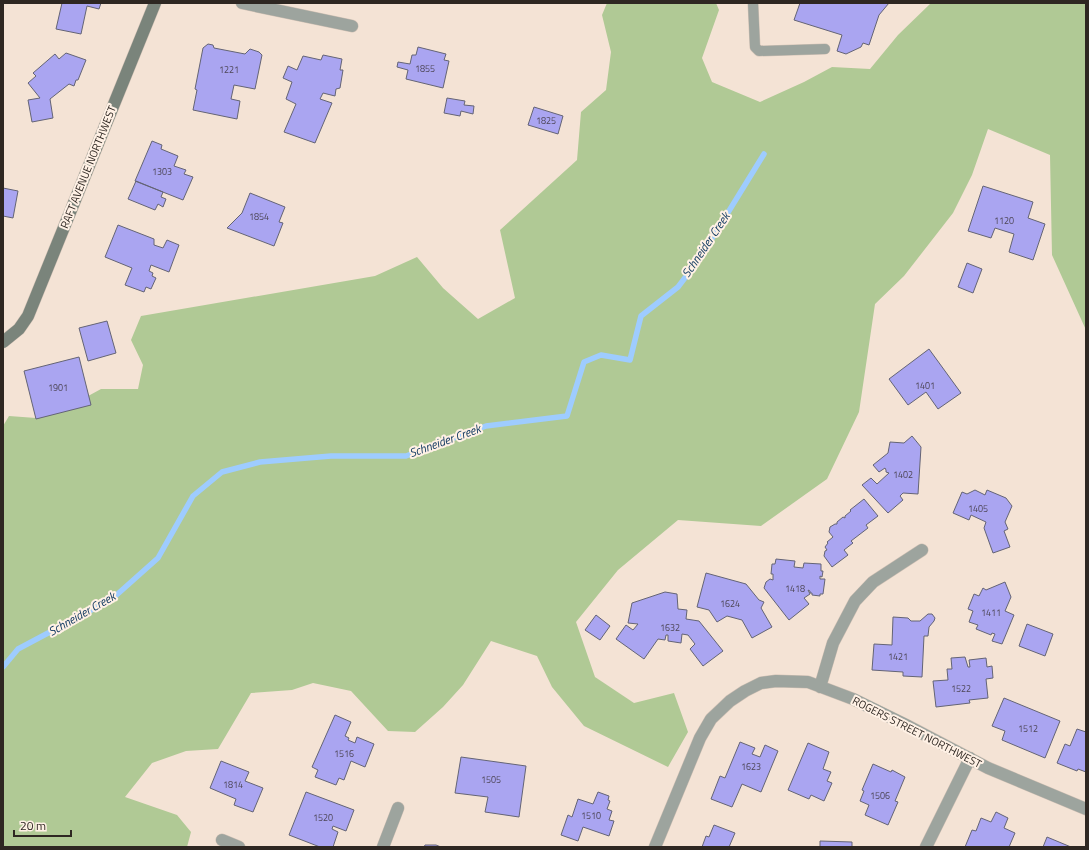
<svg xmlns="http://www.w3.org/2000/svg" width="1089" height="850" font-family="'Titillium Web',sans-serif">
  <rect width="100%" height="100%" fill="#f4e3d5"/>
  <path fill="#b0c995" d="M607,3H716L719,10L702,58L712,82L760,102L804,82L832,67L870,69L898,35L931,3H1086V330L1052,255L1050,155L988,129L972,175L953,213L904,276L875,304L859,412L827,479L761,526L678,520L618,570L576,622L595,677L634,703L674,693L688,732L668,767L584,726L552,687L537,656L491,641L463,685L443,707L415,732L388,731L351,691L313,683L292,690L251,693L218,749L186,751L152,763L125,797L177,815L191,832L187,847H3V426L9,416L36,418L68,407L101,389H138L143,365L131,340L141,316L375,276L417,257L443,288L478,319L515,298L500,230L577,160L581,112L606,90L611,52L602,15Z"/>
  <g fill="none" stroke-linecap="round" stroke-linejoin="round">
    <path stroke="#9eccff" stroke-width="5.5" d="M3,667L18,649L112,599L158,558L193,496L222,472L260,462L331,456H406L486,426L567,416L584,362L601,355L630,360L641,316L678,287L700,258L764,154"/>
  </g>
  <path fill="#aaa5f1" stroke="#646475" d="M62,3H101L99,9L87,6L81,34L56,29Z
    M800,3H889L879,15L869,45L863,43L861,47L846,54L837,51L842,35L794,20Z
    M208,44L213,45L214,48L245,54L250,49L259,52L262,55L255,89L234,85L231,99L240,101L237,119L193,110L197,90L195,89L203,48Z
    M418,47L446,54L444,60L449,61L443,88L406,79L408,70L397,67L398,62L410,64L412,55H416Z
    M66,53L86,60L78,80H76L74,86L69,84L50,99L53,118L32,122L28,100L40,98L28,83L36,76L33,73L55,54L59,59Z
    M323,55L342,59L340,70H343L340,88L336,89L335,96L323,93L320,99L332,103L315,143L284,132L296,104L286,99L292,82L283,78L288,66L297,70L303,56L321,60Z
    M447,98L465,101L464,105L474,106L473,114L461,111L460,116L444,113Z
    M534,107L563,116L558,134L528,125Z
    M152,141L162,145L161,149L178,156L174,166L186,170L184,174L193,177L183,200L135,181Z
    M136,181L163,192L161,197L166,199L163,207L158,204L155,210L128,199Z
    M983,186L1033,202L1028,218L1045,224L1033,260L1009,252L1014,234L995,228L991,238L968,231Z
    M3,188L18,191L13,218L3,216Z
    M250,193L285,207L279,222L283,223L274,246L227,228L242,213Z
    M118,225L154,239V245L163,248L167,240L179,245L169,272L151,265L149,271L153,273L152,276L156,278L151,289L146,287L144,292L125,285L132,268L105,257Z
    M967,263L982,269L973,293L958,287Z
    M107,321L116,353L88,361L79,328Z
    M929,349L961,393L938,409L926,392L908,405L889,379Z
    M79,357L91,405L36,419L24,371Z
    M912,436L921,447L918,494L903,493L900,496L903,500L888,513L862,485L871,478L877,484L889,473L886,472V470L885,468L879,472L873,465L888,453L890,442L904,443Z
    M975,490L985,495L987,490L1006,498L1012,506L1005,522L1008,529L1004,531L1010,547L993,553L984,528L986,522L971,515L969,520L953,513L962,492L967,494Z
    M864,499L878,516L866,525L868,528L851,541L853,543L844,550L848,555L832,567L824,556L825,551L827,550L825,547L828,543L827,542L833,537L829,532L830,527L835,524H837V522L843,517L845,518V516L851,511L850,510Z
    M776,559L795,561L794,567L803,568L804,563L821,564V571H823L822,577L820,576V579H825L823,594H820V596L812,595V593H810V591L808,590L810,594L804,598L809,604L789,620L764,588L766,582L770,579L773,580V574H771L772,564H775Z
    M706,573L746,584L759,600L764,602L761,608L772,627L752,638L742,620L727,616L717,622L709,610L697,607Z
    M1005,582L1011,597L1005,611L1014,615L1002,644L992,641L995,634L992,633L991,635L976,629L978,625L969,622L973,611L968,609L974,594L979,596L983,588L986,590Z
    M665,592L677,594L678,609L687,610L686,619L699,621L723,651L703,666L690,649L695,644L688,635L682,634L681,643L668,641V635H666L665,640L658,639L644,659L616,639L626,625L633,630L638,624L628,623L632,603Z
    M928,614H932L935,618L934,621L929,627L928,636H924L922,677L903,676V672L872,670L874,644L892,645L893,617L908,618L911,621H920Z
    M596,615L610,626L600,640L585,630Z
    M1027,624L1053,634L1045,656L1019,646Z
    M965,657L968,667H970L969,660L986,658L987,667L992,666L993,678L986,679L988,698L969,700L970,703L936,707L933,681L948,680L947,669H952L951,658Z
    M1004,698L1060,721L1045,758L1002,740L1005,731L992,726Z
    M335,715L351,722L345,736L349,738L348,740L355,743L357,737L374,744L365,767L351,761L344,780L339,778L336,785L315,777L318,770L312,767Z
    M1077,729L1086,732V772L1078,769L1077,771L1057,763L1065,744L1070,746Z
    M740,742L755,748L752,754L760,757L765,745L778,751L761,792L742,784L732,807L711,799L720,776L725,778Z
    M808,743L829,752L823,769L831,772L827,781L832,783L824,801L811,795L809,799L788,790Z
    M461,757L526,766L519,817L485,812L488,797L455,793Z
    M221,761L249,772L245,781L263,788L253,812L234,805L236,799L210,788Z
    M873,764L891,772L892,770L905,777L895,801L898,802L888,825L865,815L869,805L860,801L864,791L862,790Z
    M306,792L354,810L346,831L333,826L332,829L338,832L333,847H320L289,835Z
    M598,792L609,796L608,800L610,801L607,809L612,811L609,820L614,821L609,836L583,827L578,841L561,835L568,815L572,817L578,799L593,804Z
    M996,812L1008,818L1004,828L1015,833L1009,847H965L972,830L976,831L981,818L991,822Z
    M714,825L735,833L729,847H702L706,836L709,837Z
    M1047,837L1071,847H1043Z
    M820,841L852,842V847H820Z
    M425,845H436L441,847H424Z"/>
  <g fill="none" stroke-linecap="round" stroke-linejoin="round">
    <defs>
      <path id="lane" d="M753,3L755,47L759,51L825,49"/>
      <path id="street" d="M242,3L352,26
        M820,687L833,643L855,601L873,582L922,550
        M222,840L239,847
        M383,847L398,808
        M655,847L700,738L711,719L730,701L745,691L761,683L776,681L808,682L853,699L908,726L988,768L1086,809
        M926,847L970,758"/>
      <path id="secondary" d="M3,342L19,329L28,316L155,3"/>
    </defs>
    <use href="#lane" stroke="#d0c1b5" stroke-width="11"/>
    <use href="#street" stroke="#d0c1b5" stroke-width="13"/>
    <use href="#secondary" stroke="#d0c1b5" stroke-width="13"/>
    <use href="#lane" stroke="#9da49e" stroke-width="10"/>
    <use href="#street" stroke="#9da49e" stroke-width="12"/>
    <use href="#secondary" stroke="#7a847b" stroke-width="12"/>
  </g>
  <g text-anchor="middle" stroke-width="4" stroke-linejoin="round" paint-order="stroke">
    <g font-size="9" fill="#4d4656">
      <text x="425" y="72">1855</text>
      <text x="229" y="73">1221</text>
      <text x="546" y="124">1825</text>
      <text x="162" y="175">1303</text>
      <text x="259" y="220">1854</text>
      <text x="1004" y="224">1120</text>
      <text x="925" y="389">1401</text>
      <text x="58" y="391">1901</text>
      <text x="903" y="478">1402</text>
      <text x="978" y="512">1405</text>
      <text x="795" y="592">1418</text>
      <text x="730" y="607">1624</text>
      <text x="991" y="616">1411</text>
      <text x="670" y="631">1632</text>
      <text x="898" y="660">1421</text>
      <text x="961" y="692">1522</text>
      <text x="1028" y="732">1512</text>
      <text x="344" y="757">1516</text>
      <text x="751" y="770">1623</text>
      <text x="491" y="783">1505</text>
      <text x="233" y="788">1814</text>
      <text x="880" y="799">1506</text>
      <text x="591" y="819">1510</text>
      <text x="323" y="821">1520</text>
    </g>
    <g font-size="11" fill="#2e2722" stroke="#fff1e5">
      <text transform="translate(88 167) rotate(-68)" y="4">RAFT AVENUE NORTHWEST</text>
      <text transform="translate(917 732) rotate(27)" y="4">ROGERS STREET NORTHWEST</text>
    </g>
    <g font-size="12" font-style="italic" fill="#123a62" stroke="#fff1e5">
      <text transform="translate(706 245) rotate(-56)" y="4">Schneider Creek</text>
      <text transform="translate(445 441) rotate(-20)" y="4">Schneider Creek</text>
      <text transform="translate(82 614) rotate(-30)" y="4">Schneider Creek</text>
    </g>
  </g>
  <rect width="1089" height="850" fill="none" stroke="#2e2722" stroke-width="8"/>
  <path d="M14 830v6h57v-6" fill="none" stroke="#2e2722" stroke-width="2"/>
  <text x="20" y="830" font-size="12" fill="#2e2722" stroke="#fff1e5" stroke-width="3" paint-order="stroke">20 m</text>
</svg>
